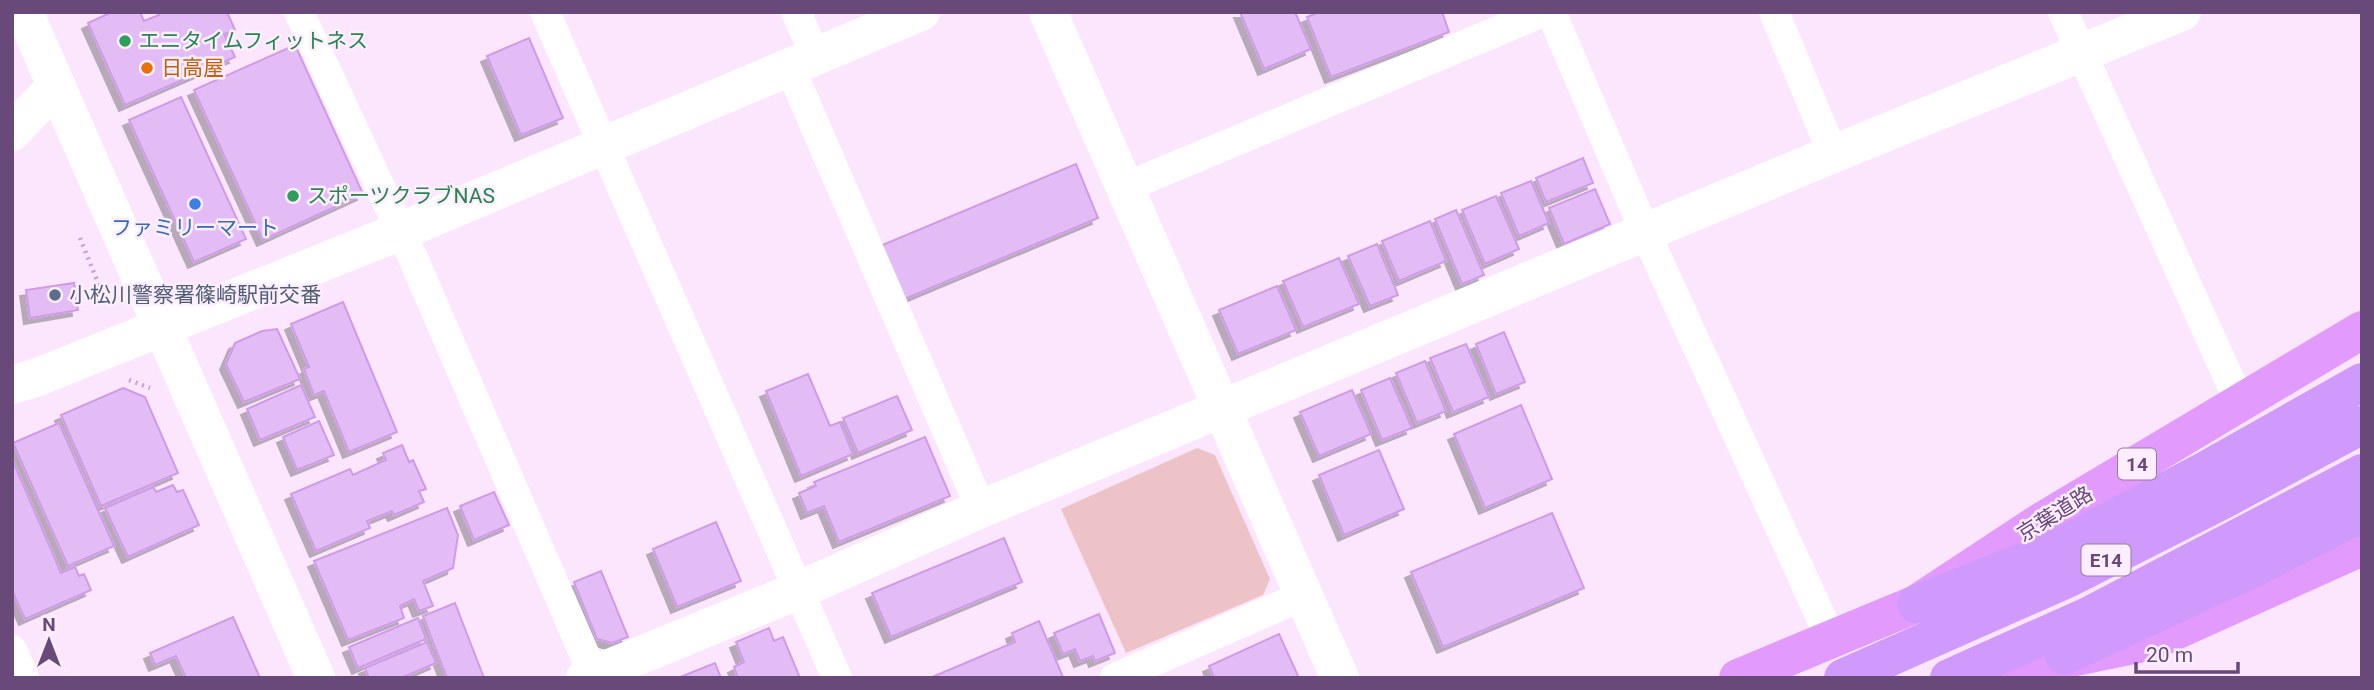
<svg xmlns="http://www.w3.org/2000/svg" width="2374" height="690" font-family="Roboto,'Noto Sans JP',sans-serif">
  <defs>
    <filter id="shadow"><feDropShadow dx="-6" dy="6" stdDeviation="0" flood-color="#0004"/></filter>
  </defs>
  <rect width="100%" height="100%" fill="#fbe6fe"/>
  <path fill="#edc3c8" d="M1197,448L1215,455L1270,579L1263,595L1126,653L1061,509Z"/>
  <path fill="#e3bcf5" stroke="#cf9be9" stroke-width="2" filter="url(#shadow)" d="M112,12H140L144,21L159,15L157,12H227L235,30L224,34L235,57L125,105L88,23Z
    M1240,12H1295L1311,49L1264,69Z
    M1319,12H1442L1449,32L1331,77L1307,17Z
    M529,38L563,118L521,135L487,56Z
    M295,45L363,194L263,240L194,90Z
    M181,97L246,239L194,262L129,120Z
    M1583,158L1593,183L1546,202L1536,178Z
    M1076,164L1098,218L902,300L880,246Z
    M1531,181L1549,223L1519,236L1501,193Z
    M1595,189L1610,224L1564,244L1549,208Z
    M1496,196L1519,249L1485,264L1462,210Z
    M1456,210L1484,275L1462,284L1435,219Z
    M1430,221L1446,261L1399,281L1382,241Z
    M1377,244L1398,295L1370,306L1348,256Z
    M1339,258L1359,304L1303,327L1283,281Z
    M74,283L78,310L30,318L26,290Z
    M1277,286L1296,330L1238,354L1219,310Z
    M343,302L397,432L349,452L324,391L314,395L304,369L309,367L291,324Z
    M277,329L300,379L244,402L226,364L235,343L262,331Z
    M1504,332L1525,382L1496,394L1476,344Z
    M1466,344L1489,397L1453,412L1430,358Z
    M1425,361L1446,411L1417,423L1396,373Z
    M808,374L830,426L840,422L853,454L801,476L766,391Z
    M1390,378L1412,428L1382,440L1361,390Z
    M301,385L315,417L260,440L247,409Z
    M123,388L145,397L178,473L101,506L61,415Z
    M1352,390L1371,434L1319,456L1300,412Z
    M897,396L912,430L858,453L843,418Z
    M1521,405L1552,479L1485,508L1454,434Z
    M319,421L334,455L297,470L283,437Z
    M59,423L114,546L68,566L13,443Z
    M925,437L950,496L839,542L824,506L807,513L799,493L816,486L814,482Z
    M402,445L409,462L413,460L426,489L419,491L424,502L394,515L392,511L367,521L370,528L316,551L291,494L350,469L353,475L386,460L383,453Z
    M1379,450L1404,509L1344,535L1319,475Z
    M12,459L61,573L75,567L79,576L84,574L91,590L25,619L12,590Z
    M173,485L177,492L183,490L199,525L128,557L105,508L153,487L156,492Z
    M494,492L509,525L474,540L460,506Z
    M447,508L458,535L453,568L423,581L433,606L419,611L414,599L400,606L404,618L348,640L314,561Z
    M1552,513L1584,588L1443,647L1411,572Z
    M716,522L741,581L677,607L653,549Z
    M1004,538L1022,582L891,637L872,593Z
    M601,571L628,637L612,643L597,639L574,582Z
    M455,603L484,678H447L423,616Z
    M1099,614L1115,653L1095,661L1093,656L1080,661L1075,649L1063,654L1054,633Z
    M233,617L260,678H186L176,656L155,665L150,653Z
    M418,618L426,639L358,668L349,647Z
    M1039,621L1063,677L930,678L1015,642L1012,633Z
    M769,628L774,641L783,637L800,678H738L734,667L744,662L736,642Z
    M1279,634L1299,678H1214L1209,666Z
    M427,642L436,663L401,678H369L365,668Z
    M715,663L721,678H678Z"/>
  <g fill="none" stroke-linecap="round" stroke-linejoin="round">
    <path stroke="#c79fda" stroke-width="4.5" stroke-dasharray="2 5" stroke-linecap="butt" d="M80,238L107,305
      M129,380L150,388"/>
    <path stroke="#fff" stroke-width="30" d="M299,12L413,258L593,674
      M545,12L837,678
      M796,12L816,57
      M1551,12L1646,234L1831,639
      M1774,12L1833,154
      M2063,12L2240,403
      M790,68L981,509
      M1126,187L1543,12
      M12,650L24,678
      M1115,678L1305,595"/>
    <path stroke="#fff" stroke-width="38" d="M24,12L316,678
      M1048,12L1340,678
      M12,132L55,87
      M12,385L38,377L401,231L921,12
      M585,678L797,591L981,509L1833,154L2182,12"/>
    <path stroke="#e29bfd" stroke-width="38" d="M1738,678L1916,604L2039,523L2362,330
      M2017,678L2052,662L2153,641L2362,547"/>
    <path stroke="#cf9afb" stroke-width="38" d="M1916,604L2054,550L2204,471L2362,382
      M2064,656L2260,565L2362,513
      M1843,678L2069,578L2223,500L2362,425
      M1949,678L2088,616L2362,473"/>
  </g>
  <g fill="#2e9e5b" stroke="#fdeeff" stroke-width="2.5">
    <circle cx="125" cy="41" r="7"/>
    <circle cx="293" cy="196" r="7"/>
  </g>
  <circle fill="#e8710a" stroke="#fdeeff" stroke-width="2.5" cx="147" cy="68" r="7"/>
  <circle fill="#3f7fe0" stroke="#fdeeff" stroke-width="2.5" cx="195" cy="204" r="7"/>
  <circle fill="#5c6f8a" stroke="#fdeeff" stroke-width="2.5" cx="55" cy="295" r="7"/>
  <g text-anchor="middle" stroke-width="5" stroke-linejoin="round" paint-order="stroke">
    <g fill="#fdeeff" stroke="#957aa1" stroke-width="2">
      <rect x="2118" y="448.5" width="38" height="31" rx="5"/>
      <rect x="2081.5" y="544.5" width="49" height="31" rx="5"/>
    </g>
    <g font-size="19" font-weight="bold" fill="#684979">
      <text x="2137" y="471">14</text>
      <text x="2106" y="567">E14</text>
    </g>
    <g font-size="21" fill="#27864d" stroke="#fdeeff" text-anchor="start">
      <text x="139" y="48">エニタイムフィットネス</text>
      <text x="307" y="203">スポーツクラブNAS</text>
    </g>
    <g font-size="21" fill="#c56008" stroke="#fdeeff" text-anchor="start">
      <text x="161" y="75">日高屋</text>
    </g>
    <g font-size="21" fill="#366cbe" stroke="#fdeeff">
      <text x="195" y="235">ファミリーマート</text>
    </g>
    <g font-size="21" fill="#4e5e75" stroke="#fdeeff" text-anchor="start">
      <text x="69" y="302">小松川警察署篠崎駅前交番</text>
    </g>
    <g font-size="21" fill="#684979" stroke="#fdeeff">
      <text transform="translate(2055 514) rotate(-32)" y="7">京葉道路</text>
    </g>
  </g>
  <rect width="2374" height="690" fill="none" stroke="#684979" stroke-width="28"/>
  <g transform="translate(49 641)" stroke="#fdeeff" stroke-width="5" paint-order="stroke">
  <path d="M0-5L12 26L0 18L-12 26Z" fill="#684979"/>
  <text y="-10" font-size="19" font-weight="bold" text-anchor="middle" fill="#684979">N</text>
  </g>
  <path d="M2136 662v10h102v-10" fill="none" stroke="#684979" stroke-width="3.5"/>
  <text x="2146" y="662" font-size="21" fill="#684979" stroke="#fdeeff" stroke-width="5" paint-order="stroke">20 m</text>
</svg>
